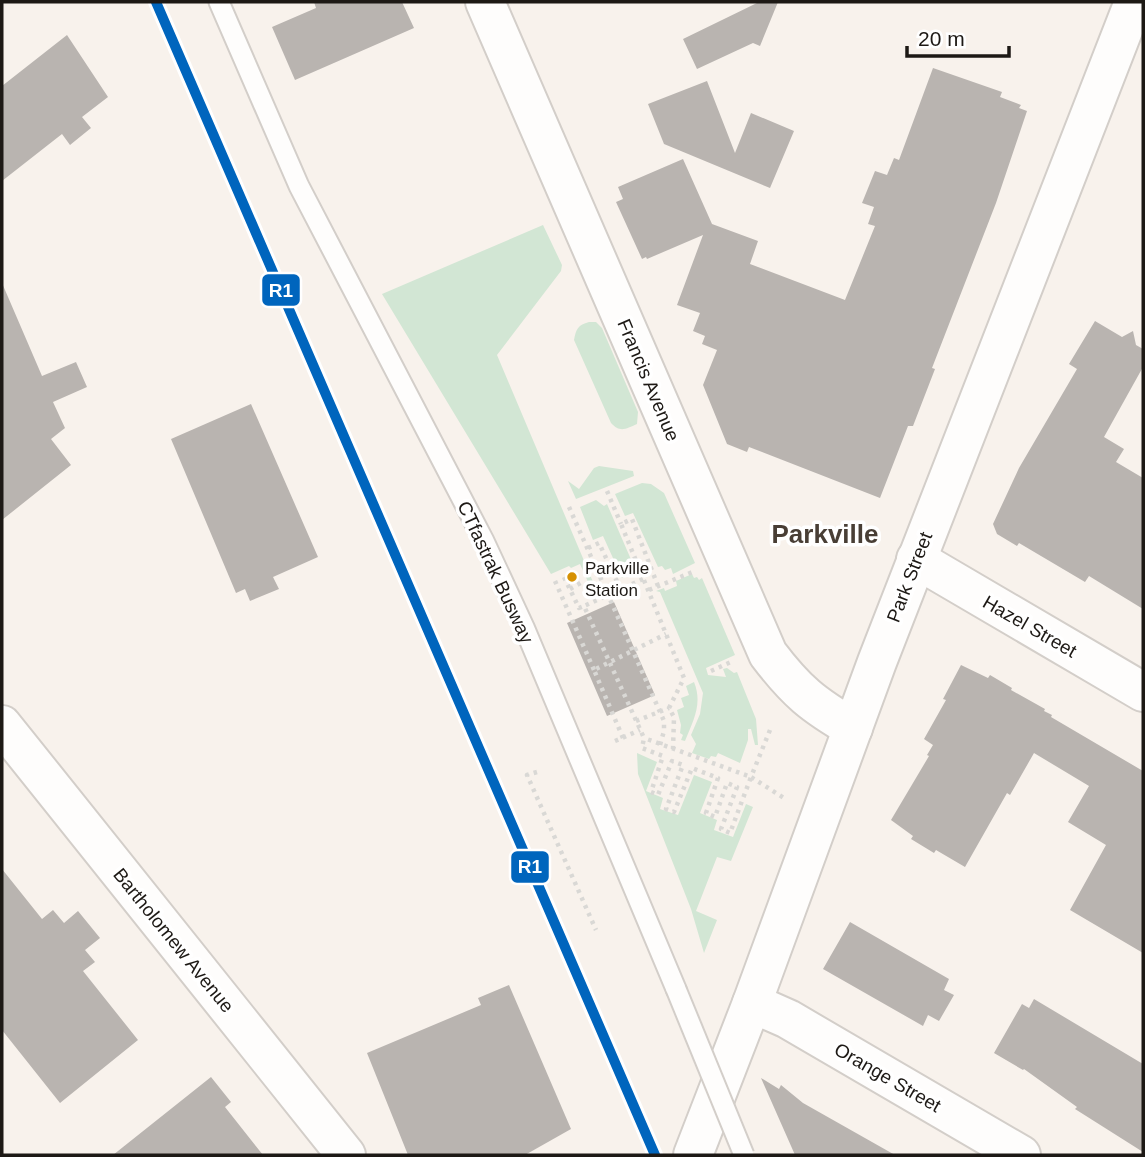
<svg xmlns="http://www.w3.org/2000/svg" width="1145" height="1157" font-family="Arial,sans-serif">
  <rect width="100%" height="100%" fill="#f8f2ec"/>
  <path fill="#d2e6d4" d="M543,225L562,265L561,271L497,355L596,589L592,591L580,564L571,568L569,566L551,574L382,294Z
    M589,322H596L602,328L638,412L637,424C626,429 620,433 611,423L574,340C576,329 578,325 589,322Z
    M599,466L633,471L634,476L576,499L568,481L579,489L594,468Z
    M642,483L651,484L664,493L695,563L673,574L671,568L665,570L662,566L658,567L633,513L625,516L615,494Z
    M596,500L604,506L607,504L636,571L622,578L603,536L593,540L580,507Z
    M692,574L694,578L697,577L699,580L702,578L735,655L706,668L708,675L726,677L723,669L727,668L734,673L737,672L756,719L758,745H755L751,729H748V740L740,763L718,753L716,757L711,756L709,759L692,753L696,744L691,735L700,714L703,693L660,592L656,591L664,588L665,591L677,586L676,581Z
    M694,682C703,704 693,721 685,741L681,740L683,735L680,733L681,725L677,710L684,707L681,698L689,695L686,686Z
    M637,753L657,762L646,791L663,798L660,809L678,815L694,775L712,782L700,813L717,820L714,830L733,837L746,804L753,807L731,861L717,857L696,911L717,920L704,953L691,909L638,774Z"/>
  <path fill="#b9b4b0" d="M314,2H402L414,28L295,80L272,27L316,8Z
    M759,2H778L760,46L753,43L697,69L683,39Z
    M67,35L108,97L82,117L91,128L70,145L62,134L2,181V86Z
    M933,68L1002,92L1000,97L1021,105L1019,108L1027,111L996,203L932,368L935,369L913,426H908L880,498L749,447L747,452L727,444L703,385L717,350L702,344L705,336L693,331L700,313L677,305L703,235L647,259L646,257L642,259L616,202L623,199L618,187L683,159L712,224L758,241L750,264L845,300L875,226L868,224L874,207L862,203L875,171L887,175L894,158L899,160Z
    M707,81L735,153L751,113L794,131L770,188L664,144L648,104Z
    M2,283L42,376L76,362L87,387L53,402L65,428L51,439L71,465L2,520Z
    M1095,321L1122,337L1133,331L1136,345L1143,349V367L1104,437L1124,449L1116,462L1143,478V609L1089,576L1085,582L1019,543L1017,546L997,534L993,524L1019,468L1077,369L1069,364Z
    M251,404L318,557L273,577L279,589L250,601L245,589L236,593L171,439Z
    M614,602L655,695L607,716L567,623Z
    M961,665L988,678L990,675L1012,688L1011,690L1045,709L1044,711L1052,715L1051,717L1143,771V953L1070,910L1106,845L1068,822L1089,786L1034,753L1010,795L1007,793L965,867L936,850L934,853L911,839L913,836L891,820L929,756L927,755L933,745L924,739L946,700L943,699Z
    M2,869L42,919L53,910L64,923L78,911L100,938L85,950L95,962L83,971L138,1040L60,1103L2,1030Z
    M850,922L949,979L944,990L954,995L939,1021L928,1015L923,1026L823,969Z
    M509,985L571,1129L525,1155H408L367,1053L481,1005L478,998Z
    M1034,999L1143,1064V1152L1075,1109L1077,1107L1024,1069L1023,1070L994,1053L1022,1004L1029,1008Z
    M211,1077L231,1102L225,1107L263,1155H113Z
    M761,1078L779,1089L781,1085L803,1103L895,1155H795Z"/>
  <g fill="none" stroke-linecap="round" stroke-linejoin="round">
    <defs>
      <path id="lane" d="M219,2L299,186L484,541L524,627L676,989"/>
      <path id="street" d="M485,2L768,654C796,691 813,705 853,728
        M916,559L1143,692
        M2,725L346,1155
        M752,1003L788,1019L1021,1155"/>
      <path id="secondary" d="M693,1155L752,1003L877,662L1134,2"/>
    </defs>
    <use href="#lane" stroke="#d3cec9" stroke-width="23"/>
    <use href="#street" stroke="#d3cec9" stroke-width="42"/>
    <use href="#secondary" stroke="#d3cec9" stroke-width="42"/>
    <path stroke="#d9d8d5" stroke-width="4.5" stroke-dasharray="3.5 5" stroke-linecap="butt" d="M607,491L621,524
      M569,507L664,721V731L660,745
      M588,548L599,543L621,590
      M564,577L579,608L584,606
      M643,579L584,606L644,738L642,748L663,756L651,792L658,795L672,761L683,765L666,809L674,812L692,768L718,778L706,813L715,817L727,783L737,787L721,829L730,833L751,777L644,738
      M555,581L594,670
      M658,586L632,519L621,524L684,678L669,708L674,717L673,749
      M570,589L584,581
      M649,590L695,571
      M711,671L733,661
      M636,721L669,708
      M770,730L751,777L787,800
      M623,738L594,670L666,634
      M615,741L640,730
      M537,772L527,775L596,930"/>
    <use href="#lane" stroke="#fefdfc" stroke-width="19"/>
    <use href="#street" stroke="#fefdfc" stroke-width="38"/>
    <use href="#secondary" stroke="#fefdfc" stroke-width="38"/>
    <defs>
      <path id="lane-bridge" d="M676,989L744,1155"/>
    </defs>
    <use href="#lane-bridge" stroke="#d3cec9" stroke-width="23" stroke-linecap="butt"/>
    <use href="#lane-bridge" stroke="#fefdfc" stroke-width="19"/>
    <defs>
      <path id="rail-1" d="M156,2L655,1155"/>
    </defs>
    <use href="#rail-1" stroke="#fff" stroke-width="16"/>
    <use href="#rail-1" stroke="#0065bd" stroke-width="10"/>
  </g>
  <circle fill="#d69103" stroke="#fff" stroke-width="2.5" cx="572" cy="577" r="6"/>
  <g text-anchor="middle" stroke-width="7" stroke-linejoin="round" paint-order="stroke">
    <g font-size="17" fill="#1d1915" stroke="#fff" text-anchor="start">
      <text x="585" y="574">Parkville<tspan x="585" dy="22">Station</tspan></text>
    </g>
    <g font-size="19" fill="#1d1915" stroke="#fff">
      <text transform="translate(649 380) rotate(67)" y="7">Francis Avenue</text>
      <text transform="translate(496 572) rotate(65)" y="7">CTfastrak Busway</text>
      <text transform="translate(909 577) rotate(-69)" y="7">Park Street</text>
      <text transform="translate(1030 626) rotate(30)" y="7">Hazel Street</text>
      <text transform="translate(174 940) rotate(51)" y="7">Bartholomew Avenue</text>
      <text transform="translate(888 1077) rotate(30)" y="7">Orange Street</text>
    </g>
    <g font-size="26" font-weight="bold" fill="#483e35" stroke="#fff">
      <text x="825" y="543">Parkville</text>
    </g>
  </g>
  <g stroke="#fff" stroke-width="2.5">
    <rect x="261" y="273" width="40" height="34" rx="7" fill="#0065bd"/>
    <rect x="510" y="850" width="40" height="34" rx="7" fill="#0065bd"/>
  </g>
  <g font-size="19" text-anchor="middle" font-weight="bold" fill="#fff">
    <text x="281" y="297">R1</text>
    <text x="530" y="873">R1</text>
  </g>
  <rect width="1145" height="1157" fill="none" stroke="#1d1915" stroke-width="7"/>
  <path d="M907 46v10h102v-10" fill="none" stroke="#1d1915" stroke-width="3.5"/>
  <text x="918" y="46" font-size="21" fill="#1d1915" stroke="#ffffff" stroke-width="5" paint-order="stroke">20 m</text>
</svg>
